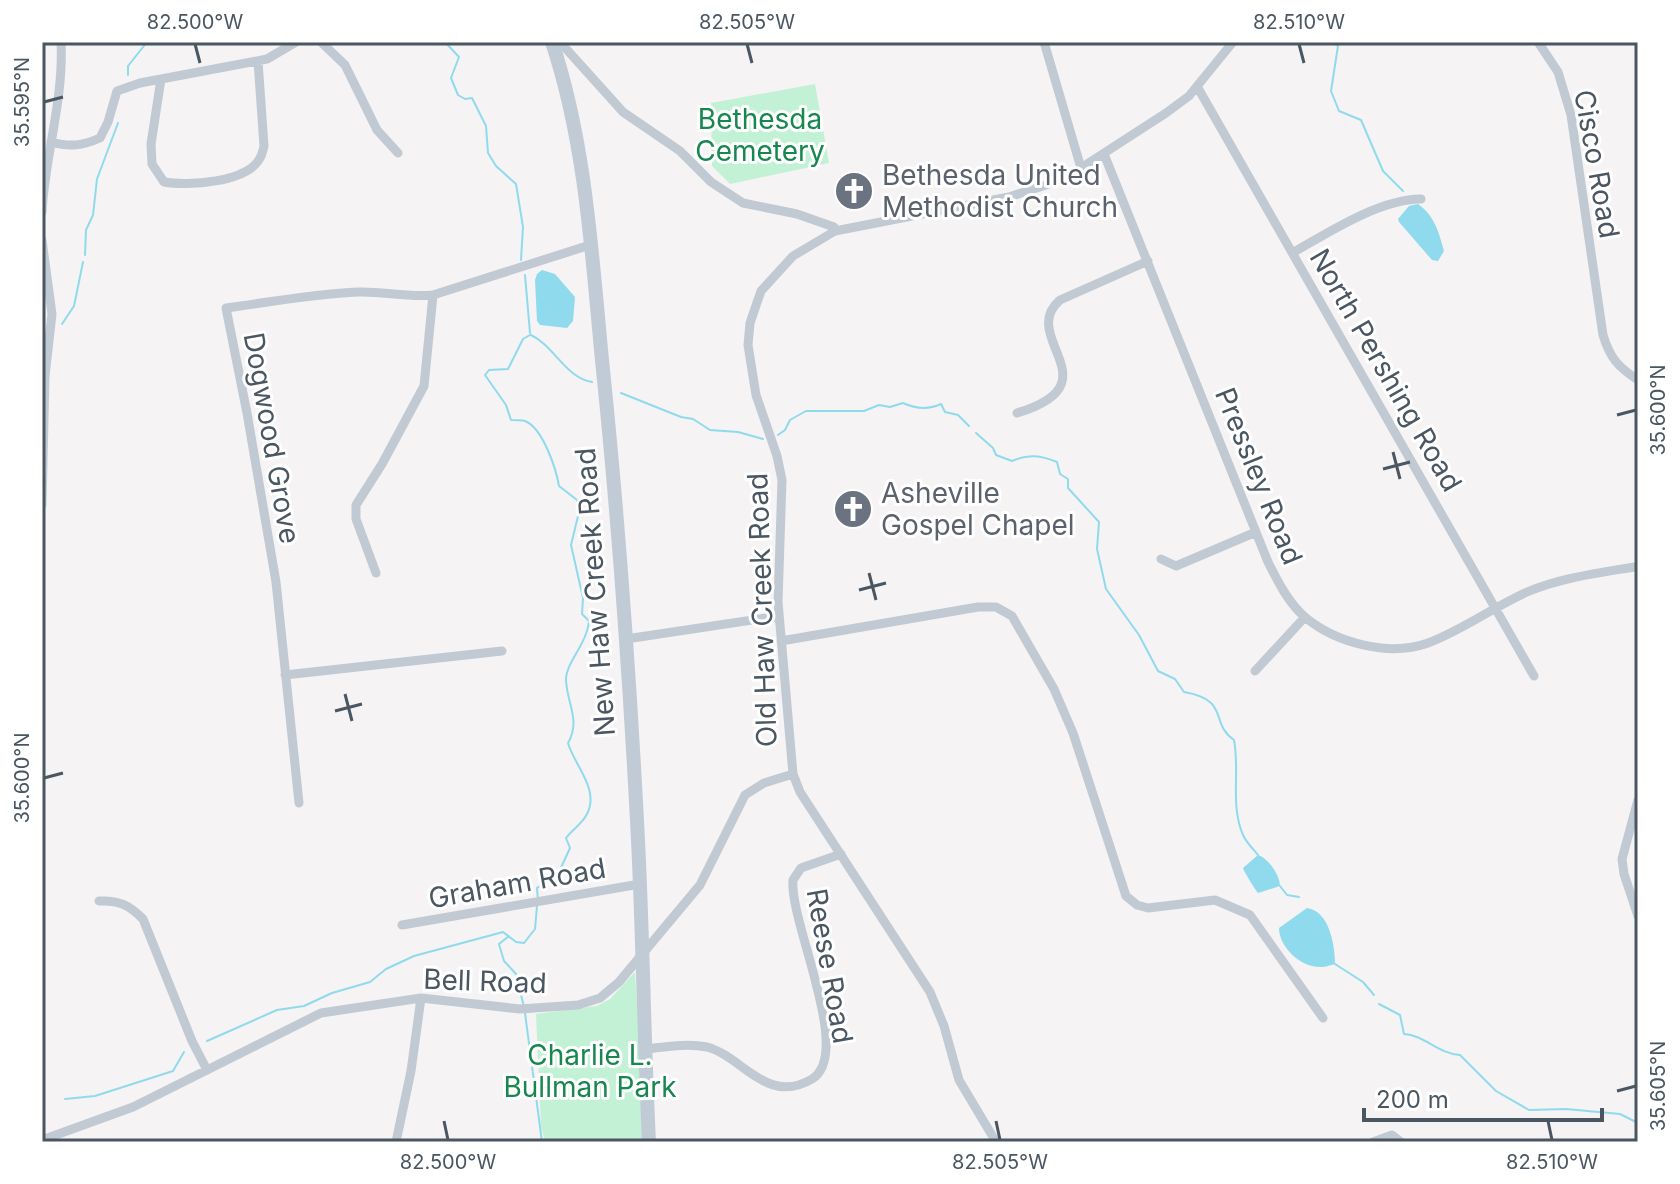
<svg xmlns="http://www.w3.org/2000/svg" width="1680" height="1184" font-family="Inter,sans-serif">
  <rect width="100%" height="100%" fill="#f5f3f3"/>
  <path fill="#c3f1d5" d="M815,84L829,163L730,184L712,166L711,103Z
    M635,972L645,1142H545L541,1126L536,1014L597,1006L610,999Z"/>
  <path fill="#90daee" d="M1418,204C1434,215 1439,232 1444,251L1438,261L1432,260L1399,222L1398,219L1409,206Z
    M542,270L555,274L575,297L573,321L567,328L540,325L537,321L535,280L537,274Z
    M1258,855C1268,858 1280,875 1280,886L1258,893C1255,889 1244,872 1243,868Z
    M1307,908C1329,911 1335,944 1335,964C1330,965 1326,967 1321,967C1301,968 1279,947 1279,928Z"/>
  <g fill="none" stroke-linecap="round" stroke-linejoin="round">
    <path stroke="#90daee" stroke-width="2" d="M445,42L459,57L451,78L458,95L465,99L472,98L486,126L488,153L496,166L516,184L523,227L521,260
      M1331,42L1338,46L1331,91L1339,111L1361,120L1383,171L1403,191
      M128,75V66L147,42
      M85,255L86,230L93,215L97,179L118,123
      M525,275L530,333
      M62,324L74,306L83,262
      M530,335L523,339L508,369L489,370L485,375L506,405L511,420C516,420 521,420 525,421C543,428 556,469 559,486L577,500L579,512L571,545L583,598L582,614L589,621C587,644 565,664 566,680C567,704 581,720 568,743C574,765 600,789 587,814C582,824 573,829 566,838L570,848L559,872L537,888L538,900
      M531,335C554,346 566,378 592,382
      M621,393L681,417L693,419L710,430L738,432L763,439
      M976,433L993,448L996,455L1012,461C1029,454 1040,455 1057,462L1060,474L1068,479V488L1099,522L1097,549L1106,589L1139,635L1158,671L1175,679L1184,692C1231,700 1209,723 1234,740C1240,771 1230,805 1243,835C1246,842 1253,849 1258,855
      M778,435L785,430L790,420L806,411H864L879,405L890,407L903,403C916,409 928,410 941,404L945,412L958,415L969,426
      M1280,886L1287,895L1299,897
      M509,936L499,944L504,961L516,974L524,1007
      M1335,964L1363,982L1374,995
      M1379,1004L1400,1015L1404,1034C1424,1035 1439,1054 1460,1055L1496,1091L1529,1110L1566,1109L1620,1114L1638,1123
      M525,1013L542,1142
      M207,1041L277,1010L304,1006L332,993L370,982L386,969L414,956L503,932L516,942L524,943L535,929L537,906
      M65,1099L95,1096L173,1071L184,1052"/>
    <path stroke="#c1cad2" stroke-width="9" d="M321,42L345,65L377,130L398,153
      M560,42L623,112L680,151L711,182L743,203L797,214L834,227L835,231
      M1044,42L1081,168
      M1538,42L1558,72L1571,115L1603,335C1610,358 1618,367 1638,380
      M161,79L151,144L152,164L164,182C187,186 247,183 260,158C262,155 263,150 264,146L258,61
      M1198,88L1534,676
      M51,142C70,147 82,146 100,138L108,122L117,91L140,83L267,59L296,42
      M1104,154L1268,562C1278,582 1289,604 1306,618C1337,643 1389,657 1428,643C1463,630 1493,607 1527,592C1560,578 1598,573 1634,567
      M42,212C45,155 64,100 61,42
      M42,240L52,314L45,376L42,505
      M1294,252C1329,232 1380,199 1421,199
      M1017,413C1116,383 1017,337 1060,300L1148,261
      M1161,559L1176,566L1256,532
      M376,573L356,519V505L382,464L424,386L433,295
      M626,639L779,616
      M781,641L978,607H996L1012,616L1054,689L1073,733L1126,896L1137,905L1148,908L1215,900L1250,915L1323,1018
      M1255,671L1305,617
      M285,675L502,651
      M1638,800L1622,859L1624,874L1638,916
      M299,803L276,582L247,413L226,308C270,302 314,294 358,292C382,291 409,298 433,295L590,245
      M99,901C119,900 129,905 143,919L192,1041L207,1070
      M402,925L640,884
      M646,1049C665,1047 687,1043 707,1047C742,1056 767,1106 812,1079C854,1053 789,922 793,880L801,868L841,854
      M42,1140L133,1107L321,1013L421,998L520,1009L578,1005L600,998L619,982L700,885L745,795L764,783L793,774
      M396,1142L411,1071L421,998
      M996,1142L959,1080L944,1026L930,992L800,792L793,774L778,602L782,480L777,456L756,395L748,345L750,323L761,291L793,256L835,231L1009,197L1064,179L1166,113L1189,96L1233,42
      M1373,1142L1392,1135L1401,1142"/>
    <path stroke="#c1cbd6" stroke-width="14" d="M552,42C587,147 592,261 603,370C619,526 630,683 638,840C643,941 644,1041 649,1142"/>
  </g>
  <path fill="none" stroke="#4a5661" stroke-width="3" d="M195,44L200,63M747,44L752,63M1299,44L1304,63M44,102L63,97M1617,415L1636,410M1393,452L1400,479M1383,469L1410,462M869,573L876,600M859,590L886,583M345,694L352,721M335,711L362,704M44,778L63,773M1617,1091L1636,1086M444,1121L448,1140M996,1121L1000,1140M1548,1121L1552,1140"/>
  <defs>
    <symbol id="church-disc" viewBox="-11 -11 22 22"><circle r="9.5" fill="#6b7280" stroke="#fff"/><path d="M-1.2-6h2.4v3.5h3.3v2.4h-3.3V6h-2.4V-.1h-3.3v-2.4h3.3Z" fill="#fff"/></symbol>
  </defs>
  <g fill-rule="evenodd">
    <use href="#church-disc" x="832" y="169" width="44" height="44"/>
    <use href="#church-disc" x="831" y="487" width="44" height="44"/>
  </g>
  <g text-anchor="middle" stroke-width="6" stroke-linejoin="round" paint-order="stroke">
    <g font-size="28" fill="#17864f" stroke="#fff">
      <text x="760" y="129">Bethesda<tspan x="760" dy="32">Cemetery</tspan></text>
      <text x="590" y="1065">Charlie L.<tspan x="590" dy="32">Bullman Park</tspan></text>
    </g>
    <g font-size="28" fill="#4a5661" stroke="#fff">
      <text transform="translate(1597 164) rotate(80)" y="10">Cisco Road</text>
      <text transform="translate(1386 370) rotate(60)" y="10">North Pershing Road</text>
      <text transform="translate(272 438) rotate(80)" y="10">Dogwood Grove</text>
      <text transform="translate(1259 476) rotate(68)" y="10">Pressley Road</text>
      <text transform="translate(595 592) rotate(-94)" y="10">New Haw Creek Road</text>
      <text transform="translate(762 610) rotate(-92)" y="10">Old Haw Creek Road</text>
      <text transform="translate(517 883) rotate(-10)" y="10">Graham Road</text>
      <text transform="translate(830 966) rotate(80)" y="10">Reese Road</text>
      <text transform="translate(485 981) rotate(2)" y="10">Bell Road</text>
    </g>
    <g font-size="28" fill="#5b616d" stroke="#fff" text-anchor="start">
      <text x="882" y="185">Bethesda United<tspan x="882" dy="32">Methodist Church</tspan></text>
      <text x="881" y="503">Asheville<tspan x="881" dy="32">Gospel Chapel</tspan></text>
    </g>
  </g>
  <rect width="1680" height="1184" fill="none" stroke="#ffffff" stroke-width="88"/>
  <path d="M1364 1108v12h238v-12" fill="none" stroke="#4a5661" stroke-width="4"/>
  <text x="1376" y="1108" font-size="24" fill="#4a5661" stroke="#ffffff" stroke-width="6" paint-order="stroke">200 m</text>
  <rect x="44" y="44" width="1592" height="1096" fill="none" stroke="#4a5661" stroke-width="3"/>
  <g font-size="20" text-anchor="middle" fill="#4a5661">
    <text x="195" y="29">82.500°W</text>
    <text x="747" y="29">82.505°W</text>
    <text x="1299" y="29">82.510°W</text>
    <text transform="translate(22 102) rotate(-90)" y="7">35.595°N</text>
    <text transform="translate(1658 410) rotate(-90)" y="7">35.600°N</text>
    <text transform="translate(22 778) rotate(-90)" y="7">35.600°N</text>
    <text transform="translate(1658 1086) rotate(-90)" y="7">35.605°N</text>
    <text x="448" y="1169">82.500°W</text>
    <text x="1000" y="1169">82.505°W</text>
    <text x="1552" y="1169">82.510°W</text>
  </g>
</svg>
